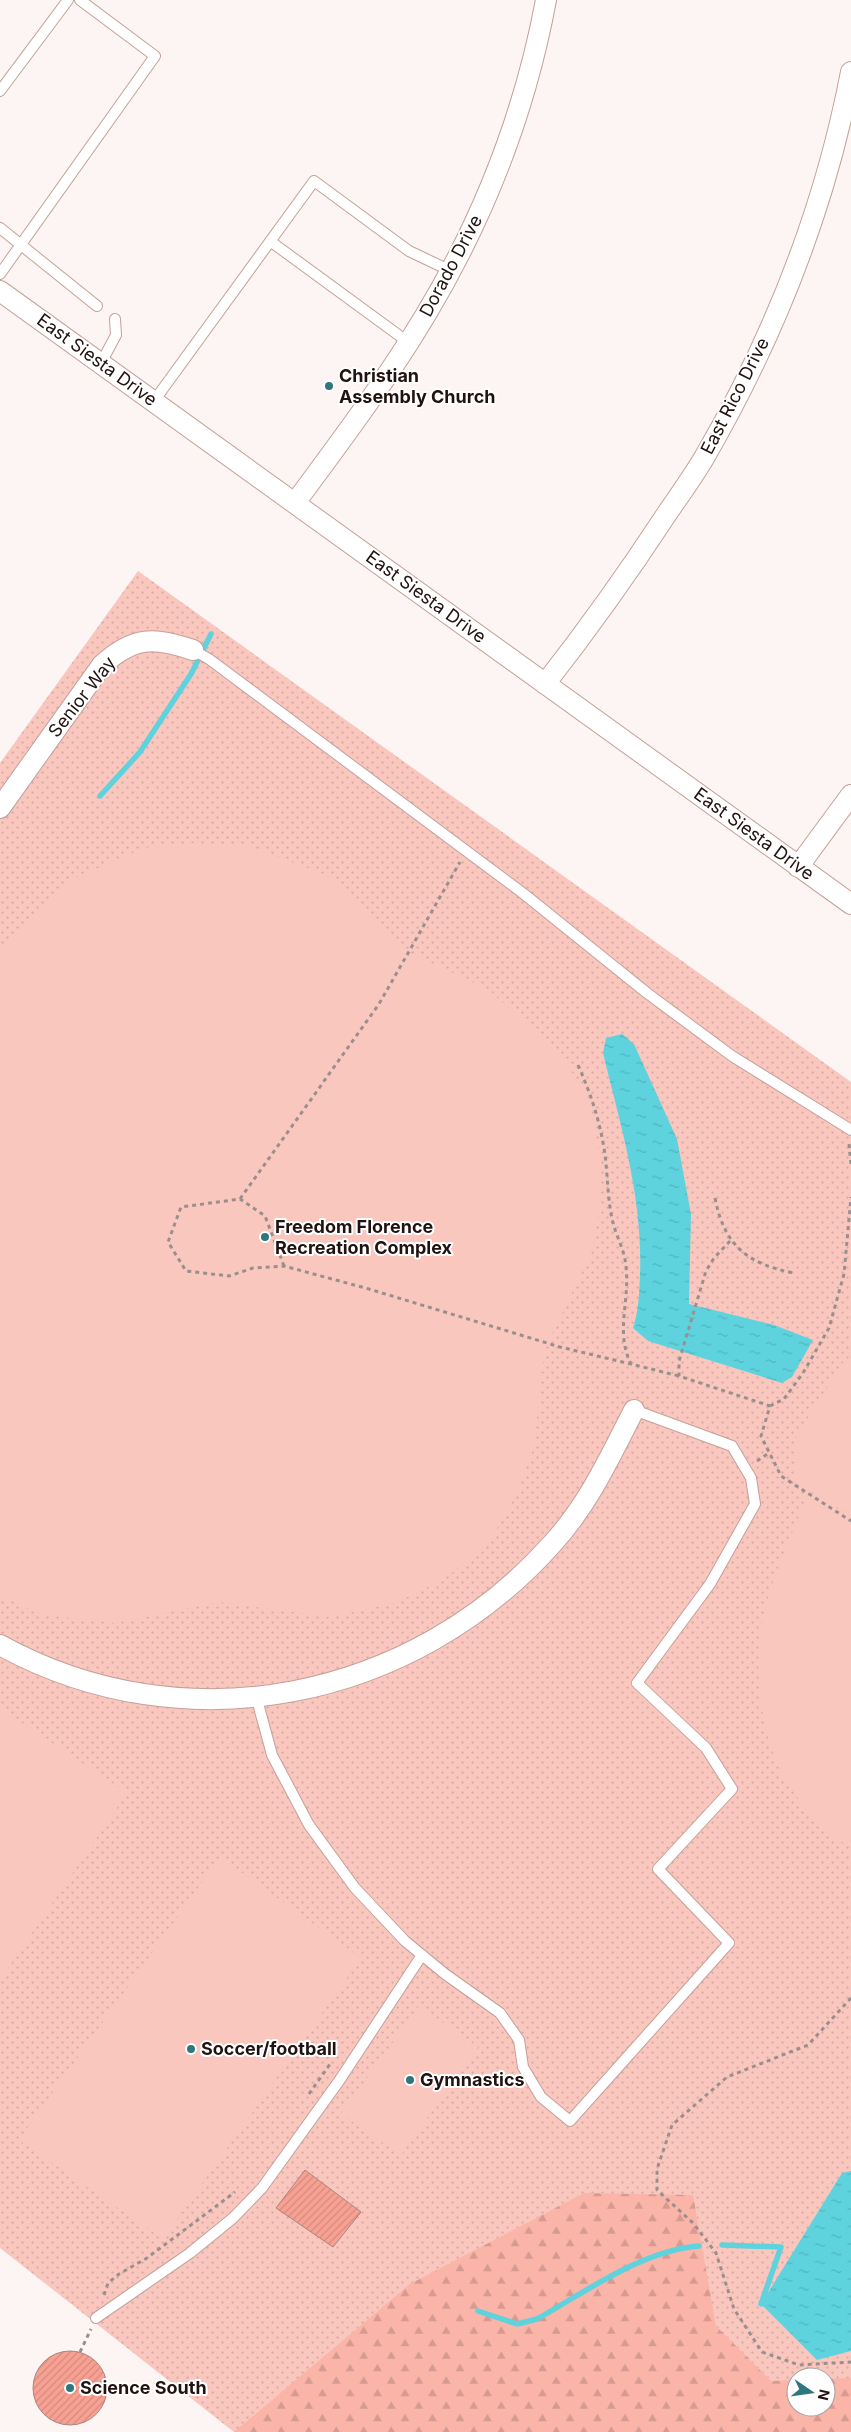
<svg xmlns="http://www.w3.org/2000/svg" width="851" height="2432" font-family="Inter,sans-serif">
  <defs>
    <pattern id="green-dots" width="8" height="8" patternUnits="userSpaceOnUse" patternTransform="scale(1.25)"><rect width="8" height="8" fill="#fac7bf"/><path d="M2 2h.1M6 6h.1" fill="none" stroke="#d6aaa3" stroke-width="1.8" stroke-linecap="round"/></pattern>
    <pattern id="forest-firs" width="22" height="20" patternUnits="userSpaceOnUse" patternTransform="scale(1.25)"><rect width="22" height="20" fill="#fab4a8"/><path d="M5 1l3.5 6h-7zM16 11l3.5 6h-7z" fill="#d69a90"/></pattern>
    <pattern id="water-ripples" width="26" height="14" patternUnits="userSpaceOnUse" patternTransform="scale(1.25)"><rect width="26" height="14" fill="#5ed3de"/><path d="M2 4q2-2 4 0t4 0M15 11q2-2 4 0t4 0" fill="none" stroke="#51b4bd"/></pattern>
    <pattern id="building-hatch" width="6" height="6" patternUnits="userSpaceOnUse" patternTransform="scale(1.25)"><rect width="6" height="6" fill="#f8a193"/><path d="M-1 1l2-2M0 6l6-6M5 7l2-2" fill="none" stroke="#d48a7e"/></pattern>
  </defs>
  <rect width="100%" height="100%" fill="#fdf5f3"/>
  <path fill="url(#green-dots)" d="M138,571L851,1082V2389L826,2400V2377H796V2407L234,2432L0,2248V763Z"/>
  <path fill="url(#forest-firs)" d="M584,2193L693,2195L716,2326L771,2381L796,2380V2407H826V2379L851,2378V2432H234L410,2284Z"/>
  <path fill="#fac7bf" d="M190,843L246,845L326,875L368,912L398,947L489,990L559,1052L590,1101L601,1163L600,1208L592,1251L547,1345H545L534,1447L516,1495L489,1543L444,1579L395,1603L329,1617L219,1602L115,1623L44,1615L0,1596V951L73,879L144,848Z
    M851,1356V1516L793,1480L797,1435L844,1361Z
    M809,1491L851,1517V1848C823,1831 790,1794 777,1763C761,1726 754,1666 761,1628C768,1583 793,1534 809,1491Z
    M0,1708L127,1793L0,1980Z
    M220,1857L361,1958L163,2239L19,2140Z
    M419,2006L478,2047L401,2155L341,2114Z"/>
  <path fill="url(#water-ripples)" d="M622,1034L634,1044L677,1139L691,1214L689,1304L774,1325L813,1340L792,1377L782,1383L648,1341L633,1328C639,1310 639,1294 640,1275C643,1198 621,1127 603,1053L606,1038Z
    M851,2171V2351L817,2360L761,2304L842,2173Z"/>
  <g fill="none" stroke-linecap="round" stroke-linejoin="round">
    <path stroke="#5ed3de" stroke-width="5.5" d="M100,796L140,752L191,674L211,634
      M722,2245L781,2247L761,2304L767,2303
      M478,2311L517,2324L537,2319C585,2292 643,2250 699,2246"/>
  </g>
  <path fill="url(#building-hatch)" stroke="#a8857f" d="M305,2170L361,2212L333,2247L276,2208Z
    M33 2388a37 37 0 1 1 74 0a37 37 0 1 1-74 0Z"/>
  <g fill="none" stroke-linecap="round" stroke-linejoin="round">
    <defs>
      <path id="service" d="M0,91L68,0
        M0,228L97,306
        M270,241L408,342
        M0,274L155,56L80,0
        M101,363L116,335L115,319
        M154,401L314,181L409,251L451,271
        M193,650L209,659L524,894L647,993L732,1056L851,1130
        M256,1696L272,1755L309,1825L355,1888L405,1941L445,1974L500,2013L519,2040L523,2067L541,2097L570,2121L729,1943L658,1869L732,1789L706,1748L637,1683L710,1584L755,1504L751,1478L732,1446L634,1410
        M96,2318L190,2253L233,2218L262,2188L339,2081L422,1955"/>
      <path id="minor" d="M0,291L851,904
        M295,503C340,442 386,381 425,316C484,218 525,113 546,0
        M545,684C588,629 628,573 666,515C679,496 692,478 704,458C773,339 825,208 851,72
        M0,808L102,665C134,636 154,637 193,650
        M798,867L851,795
        M0,1645C185,1747 413,1700 552,1544C588,1505 610,1457 634,1410"/>
    </defs>
    <use href="#service" stroke="#c4a099" stroke-width="12"/>
    <use href="#minor" stroke="#c4a099" stroke-width="22"/>
    <path stroke="#9a8f8d" stroke-width="3" stroke-dasharray="4 4" stroke-linecap="butt" d="M578,1065C590,1092 599,1118 604,1148C608,1172 607,1199 613,1223C617,1238 625,1251 626,1267C630,1301 615,1332 631,1364L679,1376
      M849,1144L851,1164
      M715,1198C724,1245 747,1264 794,1273
      M240,1199L379,1004L460,862
      M730,1241L714,1258L706,1271L679,1361V1376L770,1406L761,1436L781,1476L851,1521
      M284,1266L265,1216L240,1199L181,1207L168,1242L186,1271L229,1276L253,1268L284,1266L369,1289L560,1347L631,1364
      M770,1406L784,1399L803,1373L829,1328L844,1274L851,1197
      M757,1461L769,1453
      M851,1998L808,2045L727,2077L672,2125L657,2169V2190L693,2223L716,2253L734,2309L762,2352L799,2365L851,2362
      M309,2094L330,2064
      M104,2295L108,2283L119,2274L147,2258L235,2192
      M80,2352L91,2329"/>
    <use href="#service" stroke="#fff" stroke-width="10"/>
    <use href="#minor" stroke="#fff" stroke-width="20"/>
  </g>
  <g fill="#2e777e" stroke="#fff" stroke-width="2">
    <circle cx="329" cy="386" r="5"/>
    <circle cx="265" cy="1237" r="5"/>
    <circle cx="191" cy="2049" r="5"/>
    <circle cx="410" cy="2080" r="5"/>
    <circle cx="70" cy="2388" r="5"/>
  </g>
  <g text-anchor="middle" stroke-width="4" stroke-linejoin="round" paint-order="stroke">
    <g font-size="18" fill="#1f1210" stroke="#fff">
      <text transform="translate(451 266) rotate(-62)" y="6">Dorado Drive</text>
      <text transform="translate(97 360) rotate(36)" y="6">East Siesta Drive</text>
      <text transform="translate(735 396) rotate(-63)" y="6">East Rico Drive</text>
      <text transform="translate(426 597) rotate(36)" y="6">East Siesta Drive</text>
      <text transform="translate(82 697) rotate(-52)" y="6">Senior Way</text>
      <text transform="translate(754 834) rotate(36)" y="6">East Siesta Drive</text>
    </g>
    <g font-size="18" font-weight="bold" fill="#1f1210" stroke="#fff" text-anchor="start">
      <text x="339" y="382">Christian<tspan x="339" dy="21">Assembly Church</tspan></text>
      <text x="275" y="1233">Freedom Florence<tspan x="275" dy="21">Recreation Complex</tspan></text>
      <text x="201" y="2055">Soccer/football</text>
      <text x="420" y="2086">Gymnastics</text>
      <text x="80" y="2394">Science South</text>
    </g>
  </g>
  <g transform="translate(811 2392) rotate(103)"><circle r="24" fill="#ffffff" stroke="#a5a09f"/>
  <path d="M0-4L9 19L0 12L-9 19Z" fill="#2e777e"/>
  <text y="-8" font-size="14" font-weight="bold" text-anchor="middle" fill="#1f1210">N</text>
  </g>
</svg>
